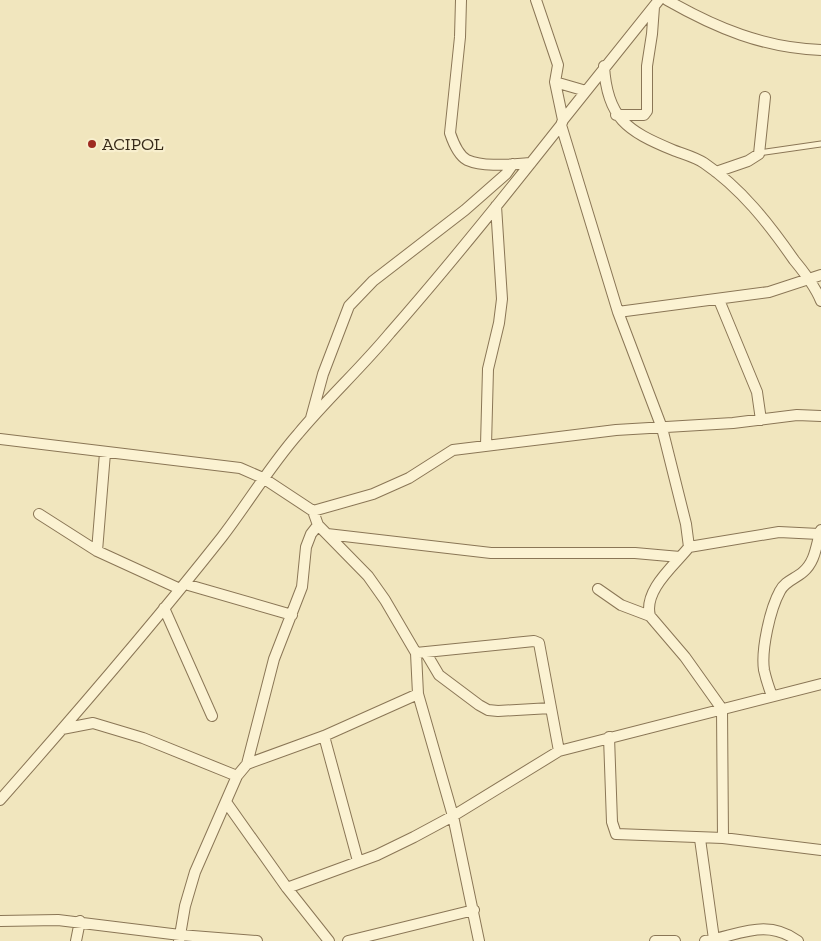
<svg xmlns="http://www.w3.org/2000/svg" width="821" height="941" font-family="'Zilla Slab',serif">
  <rect width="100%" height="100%" fill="#f1e6be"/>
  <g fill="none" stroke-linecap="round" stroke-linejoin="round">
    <defs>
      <path id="service" d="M759,153L821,144"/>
      <path id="minor" d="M461,0L460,37L450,133C453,142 458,155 467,160C485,168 513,164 531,163
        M536,0L558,65L555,82L563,120
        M667,0C716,28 764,48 821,50
        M604,66C607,118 627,131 673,150C683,154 695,157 704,163C741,188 769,224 794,260C804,272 815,286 821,301
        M555,82L586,91
        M616,115H644L647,111V66L652,34L654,7
        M561,125L618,312L662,428L686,524L689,547C675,565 643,590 650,616
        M716,172L748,161L759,154L765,97
        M719,300L757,392L761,420
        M618,312L769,292L821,275
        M311,418L323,374L349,306L373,281L465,210L506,174L513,164
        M0,439L240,468L263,478L313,511L373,494L409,478L453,450L616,430L733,423L797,415L821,416
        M486,445L488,369L499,323L502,299L496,206
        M313,511L318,525L368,576L385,600L416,653L418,694L453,816L479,941
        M39,514L97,551L180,589
        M327,534L491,553H635L680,557
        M689,547L779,532L819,534
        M97,551L105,453
        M185,584L292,615
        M598,589L621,605L650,616L685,657L722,709L723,838
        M164,608L212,716
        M416,653L534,641L539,643L559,751
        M426,653L439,675L479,705L488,710L498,711L551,708
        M772,696C769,688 766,679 764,670C761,650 770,609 780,591C785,581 795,579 803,572C816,561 816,544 821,530
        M62,729L93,723L143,738L237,776
        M324,736L358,861
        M609,737L612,822L616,834L723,838L821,850
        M247,764L274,659L302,587L306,547L311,534L318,525
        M0,800C76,714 151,627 222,537C248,503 270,466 298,434C327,399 361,368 390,333C449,266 505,196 561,125L563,120L659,0
        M226,802L287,888L329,941
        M700,839L714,939
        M287,888L377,855L414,837L453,816L559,751L821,684
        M0,921L58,920L180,935L257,941
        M76,941L80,921
        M179,941L185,906L195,872L237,776L247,764L324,736L418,694
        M348,941L474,910
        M655,941H675
        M705,941C740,935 766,918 798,941"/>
    </defs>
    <use href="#service" stroke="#8a7656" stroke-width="7"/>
    <use href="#minor" stroke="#8a7656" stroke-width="12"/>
    <use href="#service" stroke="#fbf2d2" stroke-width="5"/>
    <use href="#minor" stroke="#fbf2d2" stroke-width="10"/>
  </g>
  <circle fill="#9e2b21" stroke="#f8efce" stroke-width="2" cx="92" cy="144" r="5"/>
  <g text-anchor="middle" stroke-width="4.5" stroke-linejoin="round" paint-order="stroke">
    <g font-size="18" fill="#392c1b" stroke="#f8efce" text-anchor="start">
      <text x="102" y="150">ACIPOL</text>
    </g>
  </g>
</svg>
